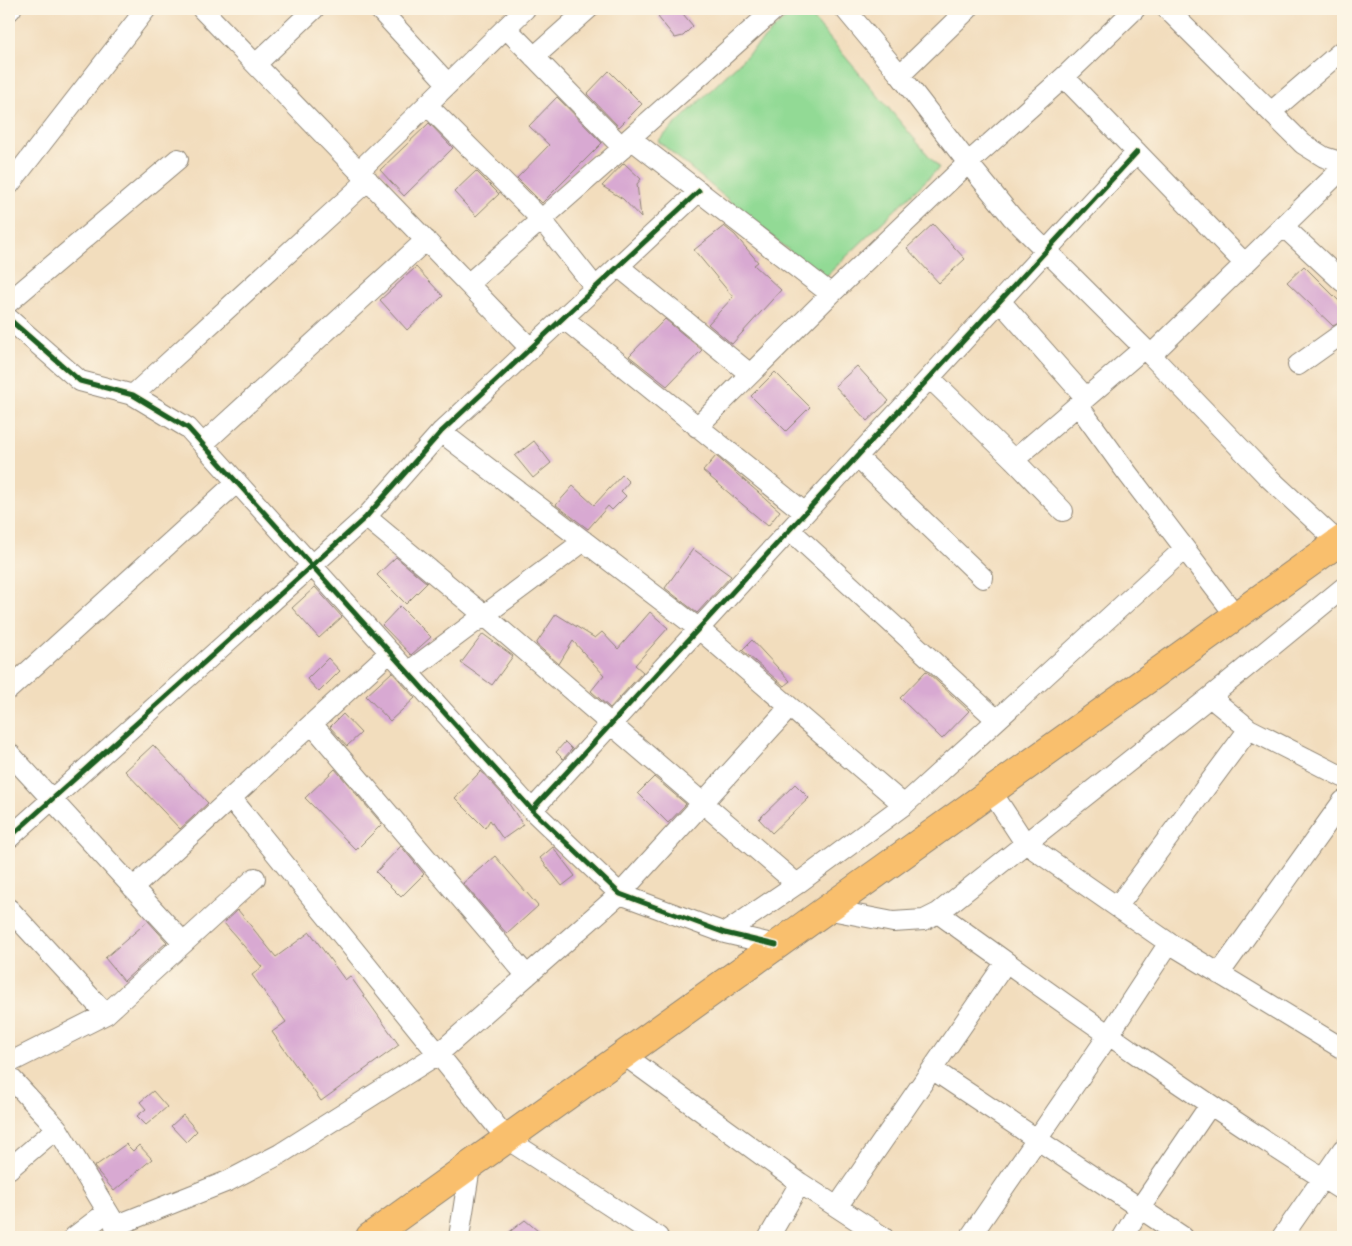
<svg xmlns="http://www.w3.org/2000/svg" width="1352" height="1246" font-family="'Indie Flower',sans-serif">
  <rect width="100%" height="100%" fill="#fcf5e5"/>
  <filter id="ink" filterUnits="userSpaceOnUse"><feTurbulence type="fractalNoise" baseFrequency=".02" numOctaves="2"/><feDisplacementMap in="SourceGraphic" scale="10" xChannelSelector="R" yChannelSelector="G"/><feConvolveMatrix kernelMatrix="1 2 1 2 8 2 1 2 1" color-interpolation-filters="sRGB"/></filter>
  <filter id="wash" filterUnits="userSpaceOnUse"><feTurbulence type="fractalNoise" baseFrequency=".0096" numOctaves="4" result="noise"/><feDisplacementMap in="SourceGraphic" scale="20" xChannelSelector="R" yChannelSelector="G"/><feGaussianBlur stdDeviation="1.12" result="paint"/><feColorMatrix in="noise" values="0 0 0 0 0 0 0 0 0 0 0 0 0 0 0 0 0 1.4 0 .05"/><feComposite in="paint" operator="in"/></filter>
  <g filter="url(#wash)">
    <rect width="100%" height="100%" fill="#f2ddbd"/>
    <path fill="#92da95" stroke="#5e8260" d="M795,9H805L939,168L823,279L658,141Z"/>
    <g id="blocks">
      <path fill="#d8a9d2" d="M667,9H679L693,26L683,36L675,38L658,17Z
        M609,71L642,104L619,127L587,94Z
        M557,97L602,143L542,203L517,178L549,145L529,126Z
        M429,123L453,148L404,196L380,170Z
        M624,163L641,179L637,184L641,218L623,199L602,186Z
        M476,171L499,194L476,216L454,192Z
        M933,224L965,259L939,283L907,248Z
        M724,226L735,235L758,262L754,265L781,290L732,344L708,324L733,297L694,250Z
        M1304,266L1343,305V321L1333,326L1287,282Z
        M416,267L443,296L407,330L380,300Z
        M665,319L702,350L667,386L629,356Z
        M857,366L889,401L867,421L835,386Z
        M775,372L810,407L786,431L751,396Z
        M534,441L551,463L533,478L515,456Z
        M716,456L780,511L768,526L703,471Z
        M622,475L629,482L621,491L626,496L612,510L608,506L588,529L556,505L573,486L594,505Z
        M693,549L731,576L697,613L665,588Z
        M396,557L427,583L406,604L377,575Z
        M315,587L342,617L319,638L292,608Z
        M400,606L431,637L411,655L382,625Z
        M650,612L668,628L635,665L643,672L610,708L591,691L604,675L573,641L559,664L536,644L556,614L595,638L602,632L618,649Z
        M483,634L513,656L492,685L461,663Z
        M752,640L790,681L784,686L742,650Z
        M328,658L340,671L319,692L307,679Z
        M926,671L969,711L942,739L900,698Z
        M392,672L415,698L390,721L366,696Z
        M343,714L361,733L347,746L330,727Z
        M565,742L572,749L563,759L556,752Z
        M153,745L208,803L180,829L125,771Z
        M335,769L382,824L356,850L305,798Z
        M481,771L503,795L523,825L503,839L490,820L485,828L455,798Z
        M654,777L686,804L668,823L638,793Z
        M795,784L809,798L772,833L759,819Z
        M401,846L424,874L401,897L376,872Z
        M553,847L575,876L562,886L540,858Z
        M495,856L538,906L507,934L463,883Z
        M238,910L276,957L310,932L345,980L350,976L399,1045L321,1101L272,1032L286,1022L252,975L262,967L224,923Z
        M148,921L167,942L124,981L105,958Z
        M153,1091L167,1107L146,1125L137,1116L146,1109L140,1102Z
        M183,1115L197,1131L186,1142L171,1126Z
        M126,1144L133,1151L139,1145L152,1159L114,1191L94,1167Z
        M525,1220L545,1237H503Z"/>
    </g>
  </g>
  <g filter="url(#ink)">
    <use href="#blocks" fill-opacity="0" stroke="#8e8474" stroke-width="1"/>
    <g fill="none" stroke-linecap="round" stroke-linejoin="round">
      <defs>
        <path id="minor" d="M202,9L530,348
          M379,9L448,84
          M845,9L900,75L968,163L1012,217L1144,348L1268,477L1338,542
          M1167,9L1303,144L1324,157L1343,163
          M9,11L11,9
          M506,28L623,148
          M534,57L588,9
          M256,64L314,9
          M900,75L968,9
          M1064,77L1245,264
          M427,105L541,219L595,287
          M1271,112L1343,50
          M630,138L831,294
          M359,171L525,9
          M9,185L146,9
          M1283,226L1343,282
          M618,266L750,374
          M468,284L623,148L630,138L775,9
          M1000,301L1086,398
          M9,302L178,159
          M563,318L805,513
          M9,319L80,381L133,395L188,428L532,810L620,894L725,933L776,945
          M1151,355L1343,168
          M1298,365L1343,333
          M930,378L1014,460L1063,511
          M133,395L368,180
          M1078,405L1125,470L1236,616
          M697,427L831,294L968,163L1064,77L1135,9
          M441,432L699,629L904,805
          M203,444L426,240
          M857,457L983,578
          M1014,460L1144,348
          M366,517L484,615L797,884
          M790,530L997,720
          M408,672L584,541
          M9,689L237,482
          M1210,697L1249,729L1343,777
          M312,724L527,976
          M9,753L184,943
          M991,791L1025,843L1169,943L1343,1049
          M231,798L507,1139L658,1237
          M532,810L1137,152
          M9,838L366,517L441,432L699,191
          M133,888L390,652
          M1117,907L1249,729
          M9,909L106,1014
          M826,909L893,922L924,920L938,913L1210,697L1343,588
          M938,913C1071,1009 1204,1104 1343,1191
          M725,933L797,884L904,805L1184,549
          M1219,974L1343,801
          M624,1055L800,1183L883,1237
          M9,1063L106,1014L255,878
          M932,1069L1183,1237
          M9,1076L57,1128L123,1237
          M9,1169L57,1128
          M837,1207L1006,962
          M115,1226L228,1181L280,1154L438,1054L620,894L789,708
          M74,1237L107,1212
          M459,1237L470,1167
          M769,1237L800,1183
          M970,1237L1108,1036L1169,943
          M1123,1237L1140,1208L1210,1105
          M1282,1237L1343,1149"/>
        <path id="highway" d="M370,1237L1343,539"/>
      </defs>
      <use href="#minor" stroke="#8e8474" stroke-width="22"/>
      <use href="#highway" stroke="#8e8474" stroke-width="30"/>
      <use href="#minor" stroke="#fff" stroke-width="20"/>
      <use href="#highway" stroke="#f9bf6d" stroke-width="28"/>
      <defs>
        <path id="cycleway" d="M9,319L80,381L133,395L188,428L532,810L620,894L725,933L776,945
          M532,810L1137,152
          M9,838L366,517L441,432L699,191"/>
      </defs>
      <use href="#cycleway" stroke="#fcf5e5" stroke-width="8"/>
      <use href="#cycleway" stroke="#1b5e20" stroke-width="5"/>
    </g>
  </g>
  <rect width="1352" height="1246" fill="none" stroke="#fcf5e5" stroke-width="30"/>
</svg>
